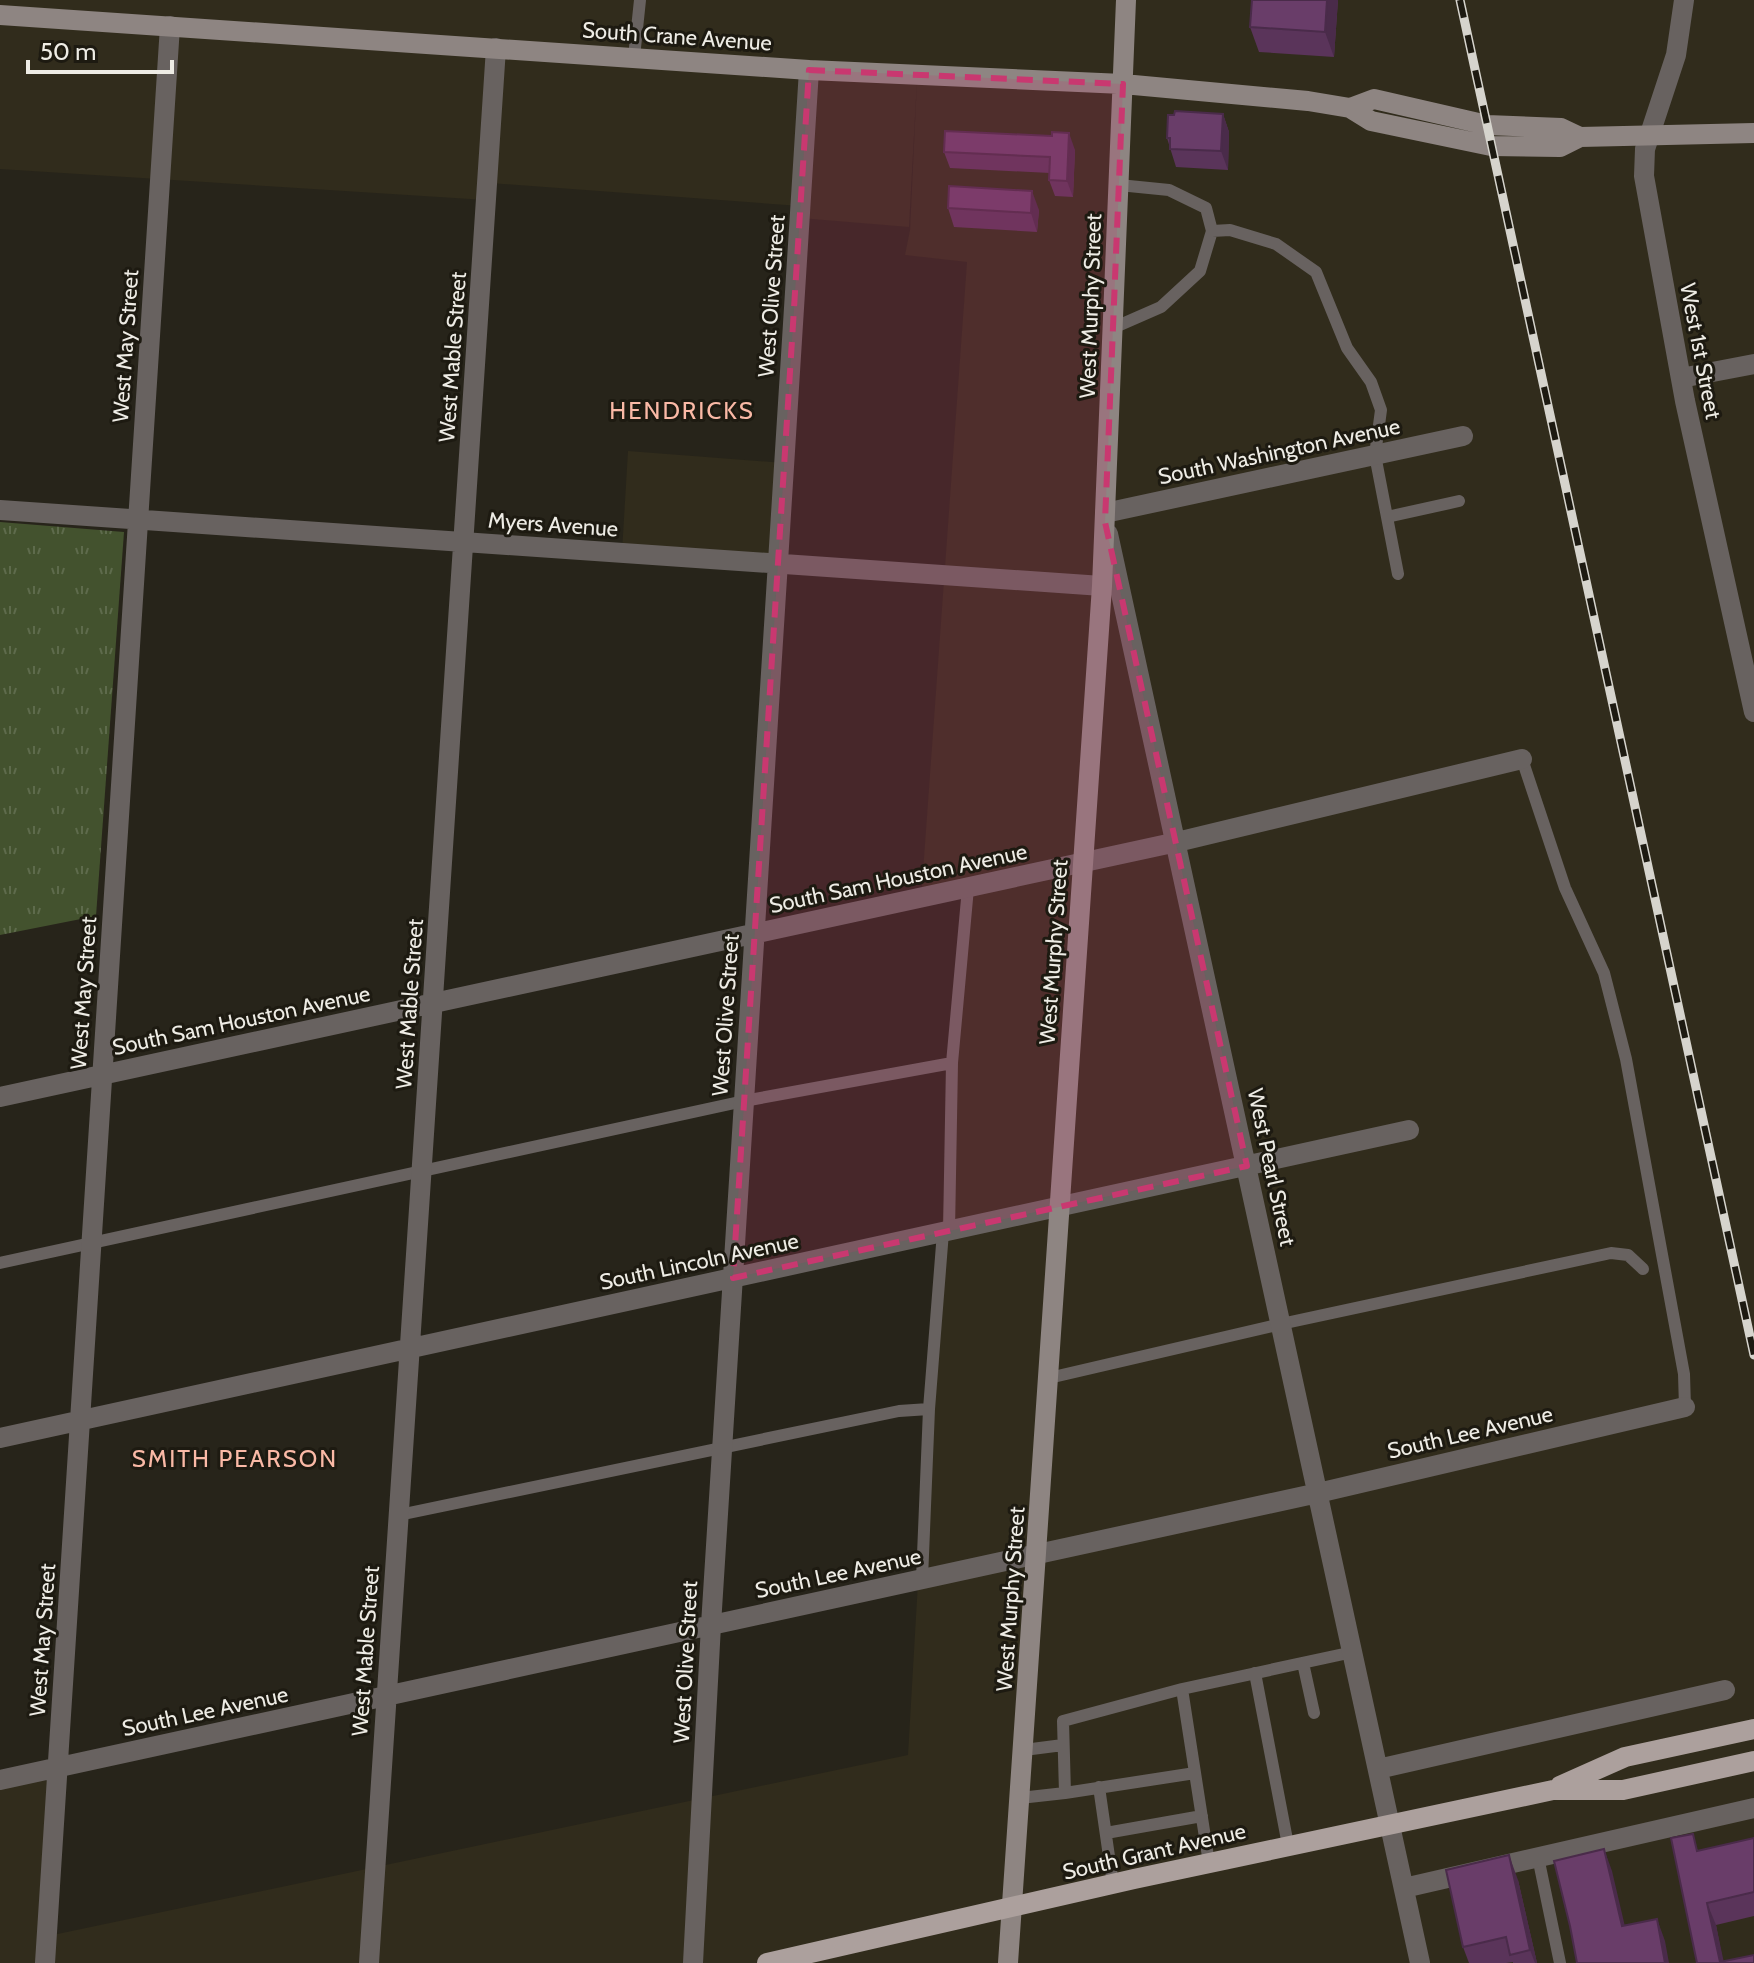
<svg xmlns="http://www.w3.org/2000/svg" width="1754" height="1963" font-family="Cabin,sans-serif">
  <defs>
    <pattern id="grass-tufts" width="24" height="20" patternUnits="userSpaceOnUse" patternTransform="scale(2)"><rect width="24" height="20" fill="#43522e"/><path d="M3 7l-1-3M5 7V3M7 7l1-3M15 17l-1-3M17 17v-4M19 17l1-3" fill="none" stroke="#5e6b4c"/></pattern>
  </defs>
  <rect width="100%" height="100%" fill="#27241a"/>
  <path fill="#312c1c" d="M0,0H1754V1963H0V1780L58,1768L48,1936L908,1755L928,1409L968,888L921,899L967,262L905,255L910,230L917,80L909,227L800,218V206L490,183L486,200L0,169Z
    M628,451L785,463L778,563L622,552Z"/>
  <path fill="url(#grass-tufts)" d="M0,522L124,532L96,916L0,935Z"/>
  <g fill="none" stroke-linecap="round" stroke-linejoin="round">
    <path stroke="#686260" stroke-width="12" d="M634,57L640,0
      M1212,231L1230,230L1276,244L1316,272L1347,348L1371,382L1381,410L1375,455L1398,574
      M1113,328L1161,307L1200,271L1212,231L1206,208L1169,190L1119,185
      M1387,517L1459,501
      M1522,759L1565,888L1604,973L1626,1059L1684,1374L1685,1407
      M949,1231L952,1063L968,888
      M0,1263L744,1101L952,1063
      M1049,1378L1281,1324L1611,1253L1628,1255L1643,1269
      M399,1515L899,1411L929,1409L943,1232
      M922,1579L929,1409
      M1303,1663L1314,1713
      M1255,1673L1288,1845
      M1182,1689L1353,1652
      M1024,1750L1063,1745
      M1195,1773L1065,1793L1063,1721L1182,1689L1209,1863
      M1099,1787L1113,1884
      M1020,1798L1065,1793
      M1106,1833L1202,1816
      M1538,1857L1560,1963"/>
    <path stroke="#686260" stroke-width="20" d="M1684,0L1676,55L1645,149L1644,176L1685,401L1754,712
      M1681,378L1754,364
      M0,510L1102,586
      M1105,513L1463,436
      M1108,534L1420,1963
      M0,1097L1177,842L1522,759
      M0,1438L1409,1130
      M1378,1769L1725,1690
      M0,1780L1318,1493L1685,1407
      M1404,1888L1754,1808
      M45,1963L170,26
      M369,1963L496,48
      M693,1963L711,1625L809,70"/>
    <path stroke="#8e8582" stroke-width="20" d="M0,15L809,70L1123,84L1308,101L1350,108L1371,121L1491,146L1560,147L1580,137L1754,133
      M1350,108L1374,99L1487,125L1561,128L1580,137
      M1008,1963L1102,586L1126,0"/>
    <path stroke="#aca09d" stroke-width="20" d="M1560,1786L1625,1757L1754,1729
      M767,1963L1134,1879L1553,1790H1623L1754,1761"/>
    <defs>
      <path id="rail" d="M1460,0L1754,1355"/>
    </defs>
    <use href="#rail" stroke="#d6d4cd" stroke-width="9"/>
    <use href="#rail" stroke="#1d1a11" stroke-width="6" stroke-dasharray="18" stroke-linecap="butt"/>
  </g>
  <path fill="#5a345a" d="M1338,0L1334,57L1259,52L1250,27Z
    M1223,114L1229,132L1228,170L1176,167L1167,138Z
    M1052,136L1075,150L1073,197L1055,196L1049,180L1050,173L950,168L944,152Z
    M948,208L1039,210L1037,232L954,227Z
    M1754,1838V1916L1716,1925L1723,1962L1754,1963H1697L1699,1851Z
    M1518,1880L1537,1963H1513V1962L1506,1963H1469L1463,1947Z"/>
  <path fill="#4a2b4a" d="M1327,0H1338L1334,57L1325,32Z
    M1223,114L1229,132L1228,170L1221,151Z
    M1069,133L1075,150L1073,197L1067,181Z
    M1032,191L1039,210L1037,232L1031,213Z
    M1604,1849L1612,1871L1630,1948L1622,1926Z
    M1509,1855L1518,1880L1537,1963H1535L1530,1950Z
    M1707,1903L1716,1925L1724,1963H1720Z
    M1657,1919L1665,1941L1669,1963H1665Z"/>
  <path fill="#693d69" stroke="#4a2b4a" stroke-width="2" d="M1252,0H1327L1325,32L1250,27Z
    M1175,111L1223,114L1221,151L1170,149V138H1167L1168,115H1174Z
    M945,131L1052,136V132L1069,133L1067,181L1049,180L1050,157L944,152Z
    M949,186L1032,191L1031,213L948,208Z
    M1693,1834L1697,1851L1754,1838V1892L1707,1903L1720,1962L1754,1955V1963H1697L1671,1838Z
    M1604,1849L1622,1926L1657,1919L1665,1963H1577L1570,1926L1554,1861Z
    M1509,1855L1530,1950L1510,1955L1506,1937L1463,1947L1446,1870Z"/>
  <path fill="#c93870" fill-opacity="0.2" stroke="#c93870" stroke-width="6" stroke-dasharray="16 10" stroke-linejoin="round" d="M809,70L1123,84L1105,522L1247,1166L733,1278Z"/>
  <g text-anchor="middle" stroke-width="6" stroke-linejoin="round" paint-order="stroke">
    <g font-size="22" fill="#eeece5" stroke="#1d1a11">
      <text transform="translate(677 36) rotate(4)" y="8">South Crane Avenue</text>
      <text transform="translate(771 296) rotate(-86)" y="8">West Olive Street</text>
      <text transform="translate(1090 306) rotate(-88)" y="8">West Murphy Street</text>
      <text transform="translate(125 346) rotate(-86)" y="8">West May Street</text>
      <text transform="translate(1701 351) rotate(79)" y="8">West 1st Street</text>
      <text transform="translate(452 357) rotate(-86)" y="8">West Mable Street</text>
      <text transform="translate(1279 451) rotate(-12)" y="8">South Washington Avenue</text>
      <text transform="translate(553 524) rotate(4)" y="8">Myers Avenue</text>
      <text transform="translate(898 878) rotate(-12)" y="8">South Sam Houston Avenue</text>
      <text transform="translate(1053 952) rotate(-86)" y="8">West Murphy Street</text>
      <text transform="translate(83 993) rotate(-86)" y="8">West May Street</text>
      <text transform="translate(409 1004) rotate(-86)" y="8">West Mable Street</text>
      <text transform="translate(725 1015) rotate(-86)" y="8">West Olive Street</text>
      <text transform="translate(241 1020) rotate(-12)" y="8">South Sam Houston Avenue</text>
      <text transform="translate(1272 1167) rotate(78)" y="8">West Pearl Street</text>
      <text transform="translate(699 1261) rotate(-12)" y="8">South Lincoln Avenue</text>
      <text transform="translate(1470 1432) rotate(-13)" y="8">South Lee Avenue</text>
      <text transform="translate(838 1573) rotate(-12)" y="8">South Lee Avenue</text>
      <text transform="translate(1010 1599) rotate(-86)" y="8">West Murphy Street</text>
      <text transform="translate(42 1640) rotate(-86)" y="8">West May Street</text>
      <text transform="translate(365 1651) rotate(-86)" y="8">West Mable Street</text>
      <text transform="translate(685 1662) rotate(-87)" y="8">West Olive Street</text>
      <text transform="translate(205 1711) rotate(-12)" y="8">South Lee Avenue</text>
      <text transform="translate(1154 1851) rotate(-13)" y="8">South Grant Avenue</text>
    </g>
    <g font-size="24" letter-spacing="2" fill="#fab9a6" stroke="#1d1a11">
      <text x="682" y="419">HENDRICKS</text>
      <text x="235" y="1467">SMITH PEARSON</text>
    </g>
  </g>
  <path d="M28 60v12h144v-12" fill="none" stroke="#eeece5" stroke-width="4"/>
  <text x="40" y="60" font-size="24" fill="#eeece5" stroke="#1d1a11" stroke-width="6" paint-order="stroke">50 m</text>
</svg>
